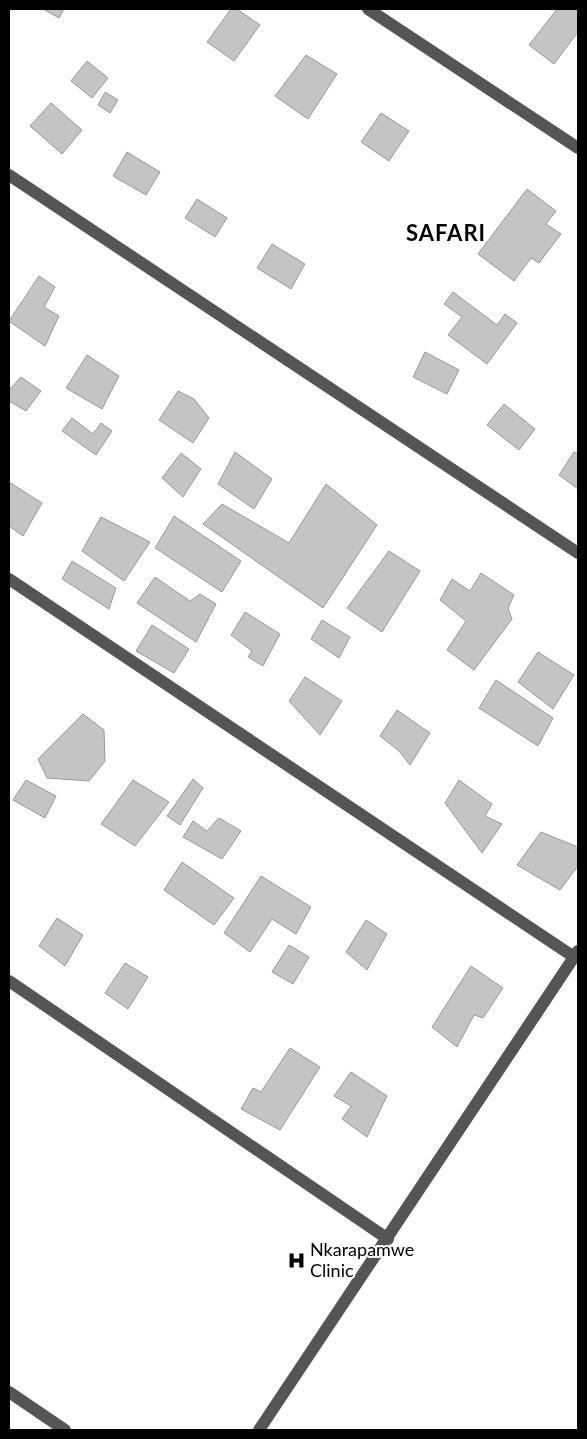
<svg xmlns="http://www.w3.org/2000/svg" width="587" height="1439" font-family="Lato,sans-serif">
  <rect width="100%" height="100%" fill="#fff"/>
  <path fill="#c4c4c4" stroke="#999" d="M43,9H64L59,18Z
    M231,9H237L260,25L234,61L207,42Z
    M557,9H578V32L554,64L529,45Z
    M306,55L337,74L308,119L275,96Z
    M87,61L108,78L92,98L71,81Z
    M105,92L118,100L110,113L98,105Z
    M51,103L82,130L62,154L30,126Z
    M381,113L409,131L389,161L361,142Z
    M127,152L160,172L146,195L113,176Z
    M527,189L556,211L546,224L561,234L539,263L531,258L514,281L478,254Z
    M197,199L227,218L215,237L185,218Z
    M272,244L305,264L291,289L257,268Z
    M39,276L55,287L44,307L59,316L45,346L9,321Z
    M453,292L497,325L505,314L517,323L487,364L448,335L462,317L444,304Z
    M425,352L459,370L447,394L413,377Z
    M87,355L119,376L102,409L66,388Z
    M21,377L41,391L26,411L9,401V390Z
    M178,391L194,399L209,418L193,443L159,420Z
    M504,404L535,429L519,450L487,425Z
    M72,418L93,434L101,423L112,431L96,455L62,431Z
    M235,452L272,479L254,509L218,484Z
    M574,452L578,454V489L559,475Z
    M181,453L201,469L183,497L162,478Z
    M9,482L42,503L23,536L9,526Z
    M326,484L377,525L323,608L203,524L222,504L289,543Z
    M174,516L241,561L222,592L155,548Z
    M101,517L150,542L124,581L82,551Z
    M389,551L420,571L382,632L347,608Z
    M72,561L116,588L109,609L62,579Z
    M481,573L514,595L508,608L512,619L474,670L447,650L466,621L440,600L452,579L470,591Z
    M155,577L190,601L200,594L216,604L196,642L137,603Z
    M245,612L280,634L263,666L248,657L252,651L231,635Z
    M322,620L350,637L339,658L311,639Z
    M152,625L189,649L174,673L136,651Z
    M538,652L574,675L553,709L518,682Z
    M305,677L342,701L320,735L289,701Z
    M496,680L553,718L538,746L479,708Z
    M397,710L430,733L410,765L399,751L380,736Z
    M83,714L104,730L105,761L89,781L47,778L38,759Z
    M193,779L203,788L180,825L167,816Z
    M26,780L56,796L45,818L13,800Z
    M133,780L169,802L135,846L101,824Z
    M459,780L492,804L485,816L502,824L482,853L445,803Z
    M219,818L241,831L222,859L183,837L193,821L207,831Z
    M541,832L578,847V866L560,890L517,865Z
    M182,862L234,898L214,925L164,890Z
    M261,876L311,907L296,934L272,919L250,952L224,933Z
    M57,918L83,935L65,966L39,946Z
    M366,920L387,934L367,970L346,952Z
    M289,945L309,957L293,984L272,972Z
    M125,963L148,977L128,1009L105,993Z
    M471,966L503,988L483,1018L474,1015L457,1047L432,1027Z
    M290,1048L320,1067L280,1130L241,1109L253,1088L261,1092Z
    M351,1072L387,1096L367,1137L342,1119L351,1106L334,1096Z"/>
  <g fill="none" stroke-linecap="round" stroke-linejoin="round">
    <path stroke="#555" stroke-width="12" d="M368,9L578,148
      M9,175L578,553
      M9,579L574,957
      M9,981L388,1239
      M9,1392L65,1430
      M259,1430L578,951"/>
  </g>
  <defs>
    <symbol id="hospital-bare" viewBox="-9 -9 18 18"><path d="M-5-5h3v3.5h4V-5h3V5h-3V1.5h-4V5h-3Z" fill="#000" stroke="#fff" stroke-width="2.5" paint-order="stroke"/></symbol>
  </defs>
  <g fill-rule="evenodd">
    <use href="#hospital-bare" x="284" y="1248" width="25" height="25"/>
  </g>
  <g text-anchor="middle" stroke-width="4" stroke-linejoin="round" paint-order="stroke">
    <g font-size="18" fill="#000" stroke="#fff" text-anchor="start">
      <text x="310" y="1256">Nkarapamwe<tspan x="310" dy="21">Clinic</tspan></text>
    </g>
    <g font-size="22" font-weight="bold" letter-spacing="1" fill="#000" stroke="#fff">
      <text x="446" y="241">SAFARI</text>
    </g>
  </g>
  <rect width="587" height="1439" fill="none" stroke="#000000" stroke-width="20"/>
</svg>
